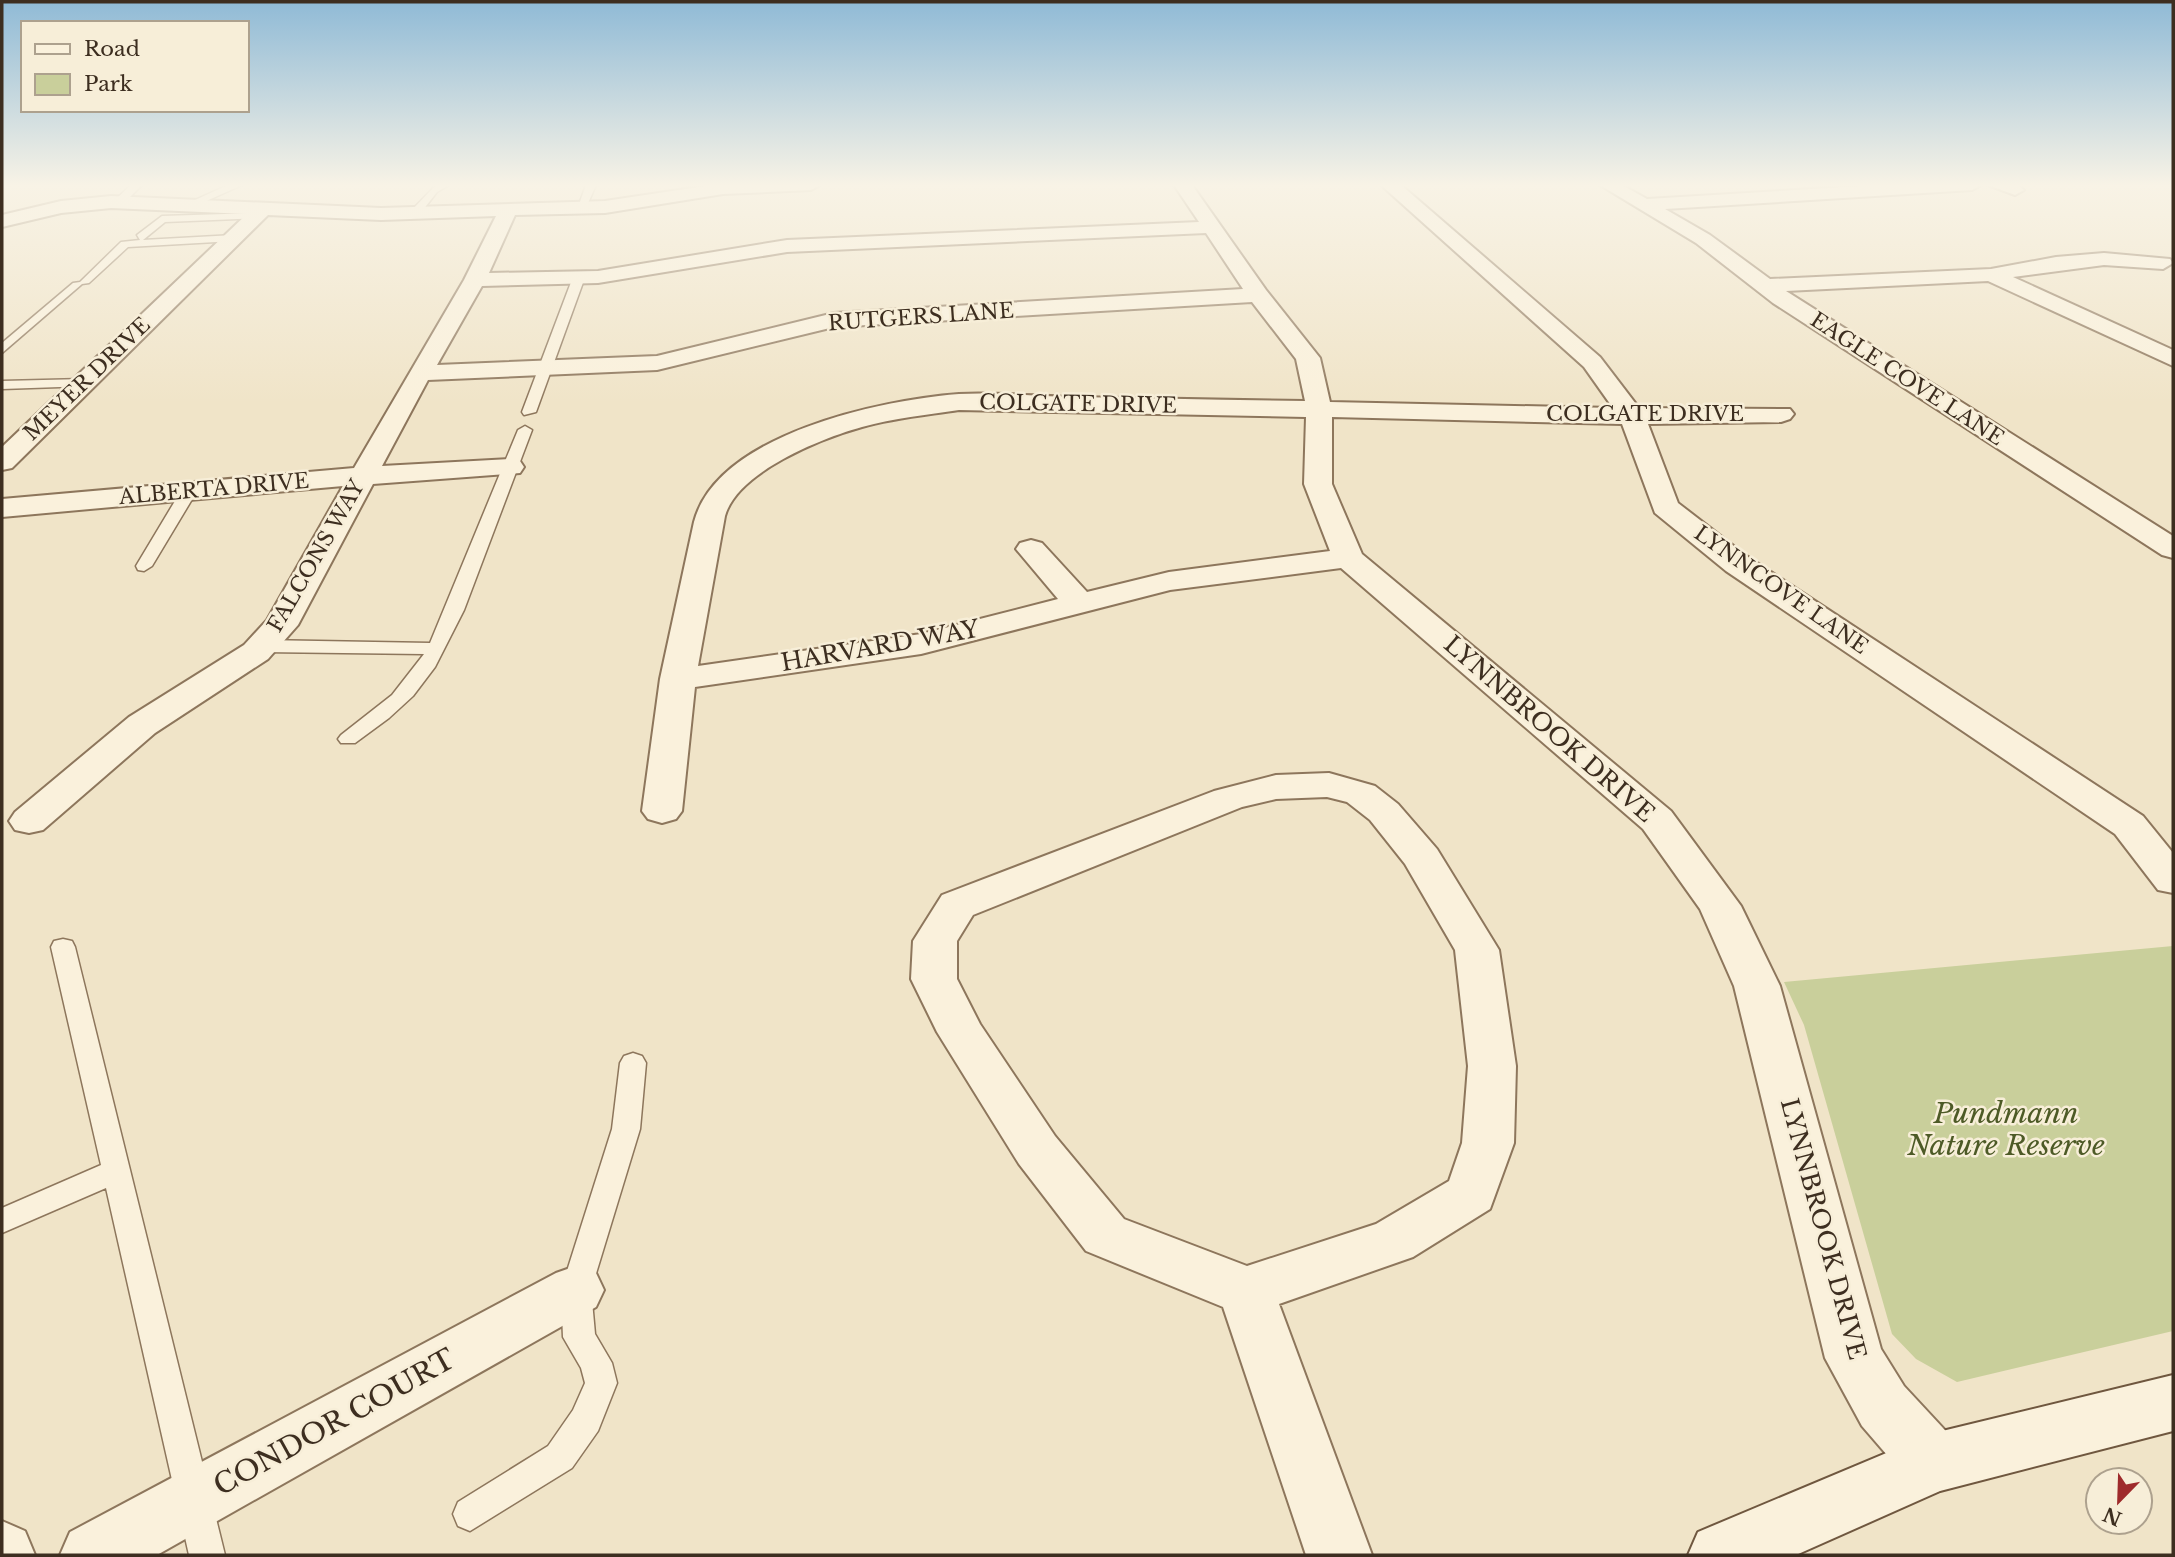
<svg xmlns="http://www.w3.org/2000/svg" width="2175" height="1557" font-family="'Libre Baskerville',serif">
  <rect width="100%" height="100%" fill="#f0e4c8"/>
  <path fill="#c9cf9b" d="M2173,946V1331L1957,1382L1916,1359L1892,1334L1804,1025L1784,982Z"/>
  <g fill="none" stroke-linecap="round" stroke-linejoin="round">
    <defs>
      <path id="lane" d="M131,185H142L124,203H116V199Z
        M228,185H242L193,207L184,205Z
        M436,185H449L437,192L419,215H411V211Z
        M586,185H596L585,210H577Z
        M256,213L260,214V218L165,222L143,240L234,235L239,238L234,241L128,247L89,283L82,284L2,353V343L73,283L80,282L121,242L140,240L137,235L162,216Z
        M579,274L585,277L536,412L524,415L522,412L573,277Z
        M84,379L91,383L89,386L2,389V381Z
        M525,426L532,430L464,610L435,667L413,696L389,718L355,743H341L338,739L341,735L392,695L424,654L262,652L253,646L262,640L430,643L518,430Z
        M189,486L197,491L152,566L144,571L138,570L136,566L181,491Z
        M63,939L72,941L75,947L225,1555H189L106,1188L2,1233V1208L101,1165L51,947L54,941Z
        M633,1053L642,1056L646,1063L640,1129L591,1290L595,1334L612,1363L617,1383L598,1431L572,1468L470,1531L458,1526L453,1514L458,1502L548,1446L573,1410L585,1383L581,1368L563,1337L561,1290L612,1129L620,1063L624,1056Z"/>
      <path id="street" d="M712,185H820L811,190L723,194L605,213L515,215L489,273L598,271L787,240L1199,222L1174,185H1192L1266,290L1320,358L1330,402L1613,408L1584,367L1381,185H1401L1600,357L1639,408L1790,409L1794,414L1790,419L1781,422L1648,424L1678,503L1748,557L2143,816L2173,853V893L2158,890L2115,834L1726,571L1655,513L1622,424L1332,417V484L1362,554L1671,811L1741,906L1780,986L1881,1349L1904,1386L1956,1442L1965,1463L1956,1484L1934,1493L1912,1484L1862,1426L1825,1358L1734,986L1700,909L1643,829L1341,568L1170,590L921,654L695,687L682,811L676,819L662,823L648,819L642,811L660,679L694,522C717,434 881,400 959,394C995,392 1034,396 1071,397C1149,398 1227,400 1305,401L1296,359L1252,302L834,327L657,370L428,380L382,466L510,459L520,461L524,467L520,473L373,484L298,625L268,659L155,733L43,830L29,833L15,830L9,821L15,812L129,717L244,645L267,620L343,486L2,517V499L354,468L464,280L496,216L381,220L268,215L12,468L2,470V447L247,214L111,208L61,213L2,227V215L61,201L111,196L381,208L605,201ZM1206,233L1243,289L834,313L657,356L437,365L482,286L598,283L787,252ZM959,410L1306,417L1304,484L1330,551L1169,572L1087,592L1042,543L1031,540L1020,543L1016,549L1058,599L921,634L698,666L725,516C737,472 822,438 862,427C894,418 927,415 959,410Z
        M1600,185H1622L1647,199L1878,185H1981L1972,190L1665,209L1710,235L1770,279L1991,269L2056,257L2104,253L2170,259L2173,263L2163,269L2104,265L2013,277L2173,350V366L1988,281L1786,291L2173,536V558L2162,555L1773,303L1696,243Z
        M1988,185H2018L2024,190L2015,195Z
        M1329,773L1375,786L1398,804L1437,849L1499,950L1516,1066L1514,1143L1490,1209L1413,1257L1279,1304L1372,1555H1306L1223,1307L1086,1251L1019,1164L937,1032L911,979L913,941L942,895L1214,791L1276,775ZM1327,797L1347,802L1370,820L1405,864L1455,950L1468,1066L1462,1143L1449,1181L1376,1224L1247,1266L1124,1219L1055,1136L980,1024L957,979V941L973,915L1242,807L1276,799Z
        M576,1266L596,1273L604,1290L596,1307L157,1555H60L70,1532L556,1273Z
        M2,1521L25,1531L35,1555H2Z"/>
      <path id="secondary" d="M2173,1375V1431L1940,1491L1796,1555H1688L1698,1532L1934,1433Z"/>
    </defs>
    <use href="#lane" stroke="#8d765c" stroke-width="3"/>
    <use href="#street" stroke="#8d765c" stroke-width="4"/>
    <use href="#secondary" stroke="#6f573f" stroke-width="4"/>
    <use href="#lane" fill="#faf1dc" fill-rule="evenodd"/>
    <use href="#street" fill="#faf1dc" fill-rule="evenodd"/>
    <use href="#secondary" fill="#faf1dc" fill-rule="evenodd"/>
  </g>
  <linearGradient id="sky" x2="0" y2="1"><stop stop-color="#8fbad6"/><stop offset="0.46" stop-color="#f8f3e6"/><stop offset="1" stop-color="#f8f3e6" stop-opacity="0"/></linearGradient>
  <rect width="2175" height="403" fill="url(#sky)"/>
  <g text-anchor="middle" stroke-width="5" stroke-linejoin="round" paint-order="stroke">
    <g font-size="21" fill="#3d2e20" stroke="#f7eed8">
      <text transform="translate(921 317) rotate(-4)" y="7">RUTGERS LANE</text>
      <text transform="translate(87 379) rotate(-44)" y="7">MEYER DRIVE</text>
      <text transform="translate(1907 379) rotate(33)" y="7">EAGLE COVE LANE</text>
      <text transform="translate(1078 404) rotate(1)" y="7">COLGATE DRIVE</text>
      <text x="1645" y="421">COLGATE DRIVE</text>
      <text transform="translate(214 489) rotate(-5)" y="7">ALBERTA DRIVE</text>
      <text transform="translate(316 556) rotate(-60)" y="7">FALCONS WAY</text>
      <text transform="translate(1781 590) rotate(35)" y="7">LYNNCOVE LANE</text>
    </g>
    <g font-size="24" fill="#3d2e20" stroke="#f7eed8">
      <text transform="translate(880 646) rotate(-10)" y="8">HARVARD WAY</text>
      <text transform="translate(1549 729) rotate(41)" y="8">LYNNBROOK DRIVE</text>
      <text transform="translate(1823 1229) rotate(75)" y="8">LYNNBROOK DRIVE</text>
    </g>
    <g font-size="28" font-style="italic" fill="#4d5a26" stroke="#f7eed8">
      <text x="2006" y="1123">Pundmann<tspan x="2006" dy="32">Nature Reserve</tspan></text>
    </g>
    <g font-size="28" fill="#3d2e20" stroke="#f7eed8">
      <text transform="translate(334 1422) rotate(-29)" y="10">CONDOR COURT</text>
    </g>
  </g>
  <rect width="2175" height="1557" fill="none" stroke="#3d2e20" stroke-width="7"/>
  <rect x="21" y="21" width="228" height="91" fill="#f7eed8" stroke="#ada18e" stroke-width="2"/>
  <rect x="35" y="44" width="35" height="10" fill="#faf1dc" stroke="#ada18e" stroke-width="2"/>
  <text x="84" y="56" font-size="21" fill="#3d2e20">Road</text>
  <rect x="35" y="74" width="35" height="21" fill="#c9cf9b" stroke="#ada18e" stroke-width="2"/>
  <text x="84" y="91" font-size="21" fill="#3d2e20">Park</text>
  <g transform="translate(2119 1501) rotate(203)"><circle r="33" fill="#f7eed8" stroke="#ada18e" stroke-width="2"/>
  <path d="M0-5L12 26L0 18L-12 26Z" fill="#9e2a2b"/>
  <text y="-10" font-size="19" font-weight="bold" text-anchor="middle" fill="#3d2e20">N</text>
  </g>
</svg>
